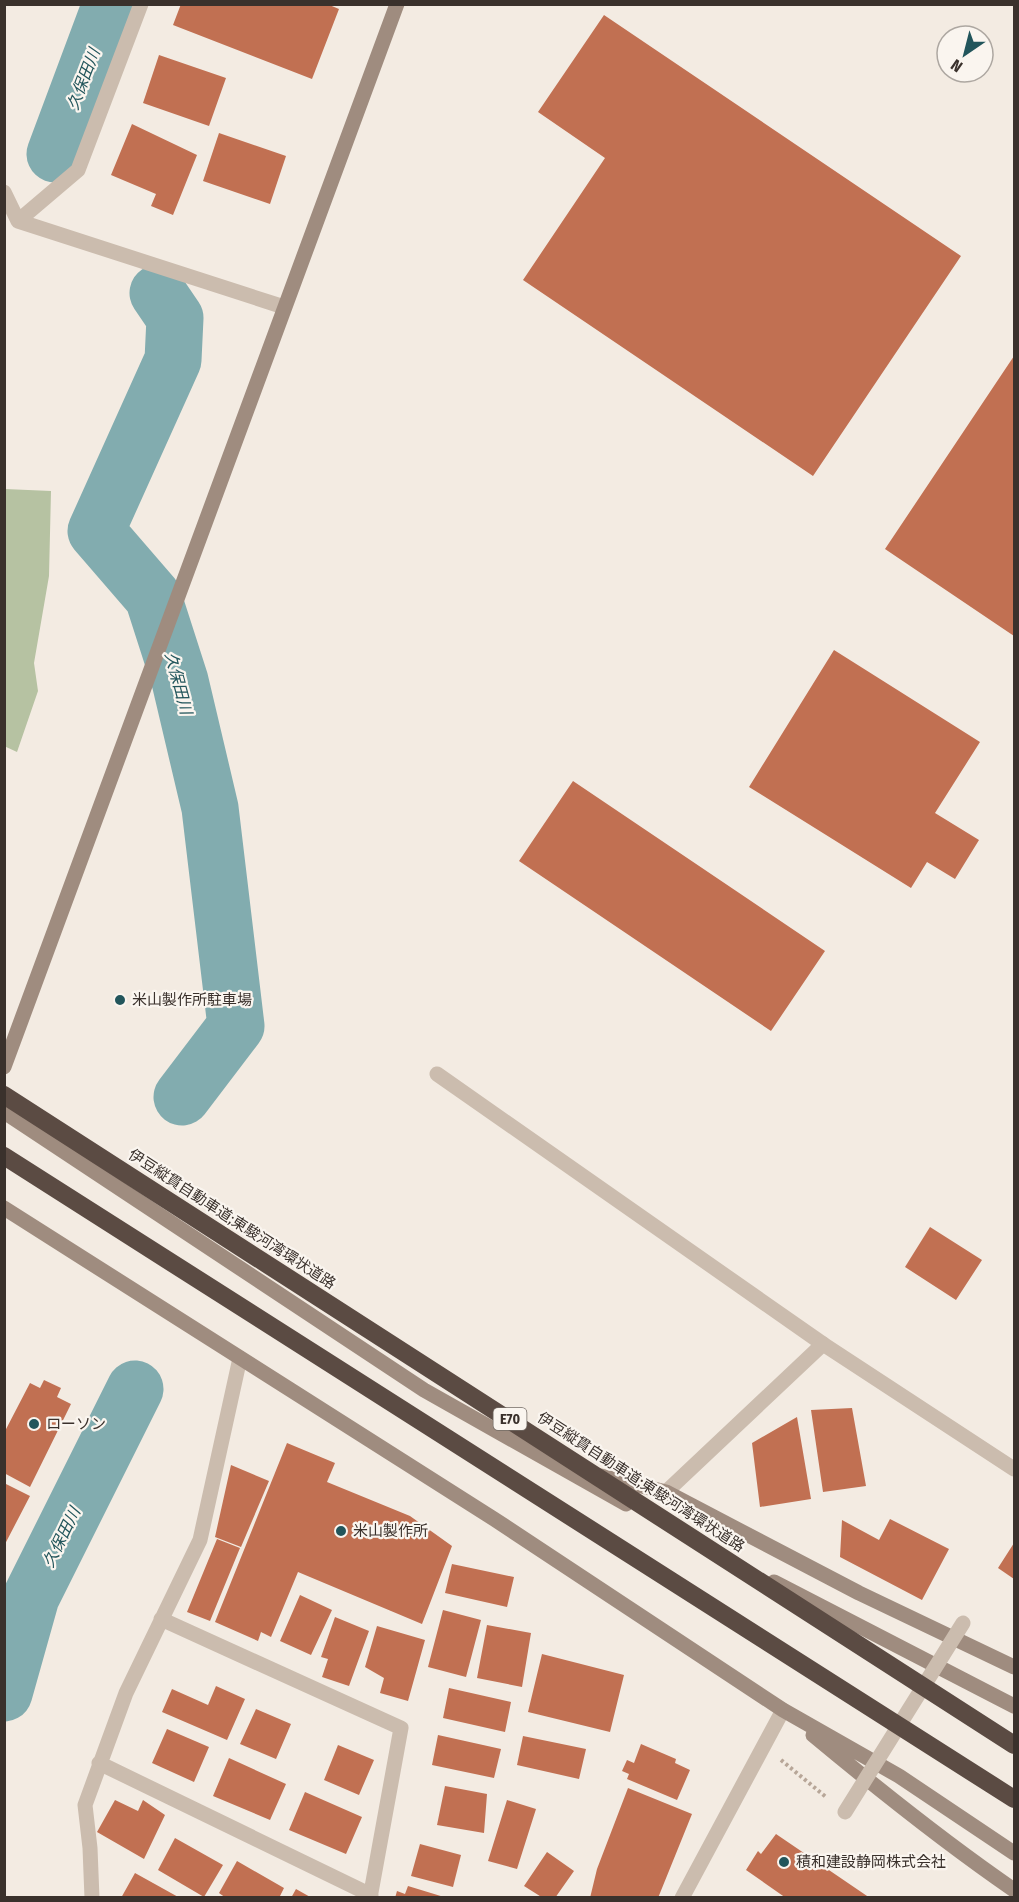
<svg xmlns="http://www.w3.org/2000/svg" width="1019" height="1902" font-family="'Fira Sans Condensed','Noto Sans JP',sans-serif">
  <rect width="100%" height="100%" fill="#f3ebe2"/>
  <path fill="#b6c2a2" d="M5,489L51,491L49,576L34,663L38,691L17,752L4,746Z"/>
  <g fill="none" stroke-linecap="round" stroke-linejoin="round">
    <path stroke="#82acaf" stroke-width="57" d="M55,154L111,4
      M158,293L175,318L173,360L96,531L153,597L180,681L210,808L236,1026L182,1097
      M4,1693L31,1597L135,1389"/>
  </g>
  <path fill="#c17052" d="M181,4H327L339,9L312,79L173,25Z
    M604,15L961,256L813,476L523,280L605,158L538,112Z
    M159,55L226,78L209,126L143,103Z
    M132,124L197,155L173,215L151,206L156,194L111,175Z
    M219,133L286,156L270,204L203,181Z
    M1014,356V636L885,549Z
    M834,650L980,742L935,813L979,840L955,879L927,862L911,888L749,787Z
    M573,781L825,951L771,1031L519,861Z
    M930,1227L982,1260L956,1300L905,1267Z
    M44,1380L61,1388L57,1397L71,1404L30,1487L4,1473V1433L30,1383L40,1388Z
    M852,1408L866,1486L823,1492L811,1410Z
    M797,1417L811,1499L760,1507L752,1443Z
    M287,1443L335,1463L327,1482L410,1516L452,1546L422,1624L298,1572L271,1637L261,1632L258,1641L215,1622Z
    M231,1465L269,1481L241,1547L215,1537Z
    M4,1483L30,1496L4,1546Z
    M890,1519L949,1549L922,1600L840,1557L842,1520L879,1540Z
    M217,1539L240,1548L210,1621L187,1612Z
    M1014,1543V1579L998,1568Z
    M452,1564L514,1577L507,1607L445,1593Z
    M300,1595L332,1610L311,1655L280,1641Z
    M443,1610L481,1620L466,1677L428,1667Z
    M335,1617L369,1631L349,1686L322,1677L328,1659L321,1657Z
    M487,1625L531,1633L522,1687L477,1678Z
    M377,1626L425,1640L408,1701L380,1693L384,1678L365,1667Z
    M542,1654L624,1675L610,1732L528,1712Z
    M216,1686L245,1699L227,1740L162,1712L172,1689L208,1705Z
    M449,1688L511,1702L505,1732L443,1718Z
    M256,1709L291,1724L276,1759L240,1744Z
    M167,1729L209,1747L194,1782L152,1763Z
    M438,1735L501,1749L494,1778L432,1765Z
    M523,1736L586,1749L579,1779L517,1765Z
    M641,1744L676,1759L675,1763L690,1770L677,1800L627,1779L629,1774L622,1771L627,1760L634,1763Z
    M338,1745L374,1760L359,1795L324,1780Z
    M229,1758L286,1784L270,1820L213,1796Z
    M445,1786L487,1794L484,1833L437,1825Z
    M628,1788L692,1814L658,1898H590L597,1869Z
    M305,1792L362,1817L346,1854L289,1830Z
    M115,1800L138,1811L143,1800L165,1815L144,1859L97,1832Z
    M507,1800L536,1809L517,1869L488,1861Z
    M776,1834L870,1898H786L746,1870L758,1851L761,1854Z
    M175,1838L223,1865L204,1897L158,1870Z
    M420,1844L461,1855L453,1887L411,1876Z
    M547,1852L574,1871L555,1898H543L524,1886Z
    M237,1861L284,1888L279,1898H226L219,1893Z
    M135,1873L180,1898H121Z
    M408,1886L444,1897V1898H395L397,1891L405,1894Z
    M296,1889L312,1898H291Z"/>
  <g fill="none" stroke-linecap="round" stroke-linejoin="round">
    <path stroke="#b7a698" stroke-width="4" stroke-dasharray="3 3" stroke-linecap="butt" d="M781,1760L826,1797"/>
    <path stroke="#cbbcae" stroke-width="15" d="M437,1074L823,1344"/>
    <path stroke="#cbbcae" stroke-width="15" d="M4,192L18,221L284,307
      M18,221L78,170L141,4
      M666,1492L823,1344L1014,1469
      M161,1619L401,1728L370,1898
      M99,1763L371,1895
      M92,1898L90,1848L85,1805L126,1693L200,1540L240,1358
      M682,1898L783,1710"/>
    <path stroke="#9f8c7f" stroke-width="15" d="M4,1067L397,4
      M4,1112L424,1390L626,1504
      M4,1208L494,1519L783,1710L899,1776L1014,1853
      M601,1476L666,1492L859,1593L1014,1667
      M774,1582L1014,1706
      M813,1735C878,1789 944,1842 1014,1890"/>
    <path stroke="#cbbcae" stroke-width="15" d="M845,1812L963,1623"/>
    <path stroke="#5b4b43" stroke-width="18" d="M4,1095L1014,1745
      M4,1156L1014,1799"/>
  </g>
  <g fill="#22555b" stroke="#faf5ef" stroke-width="2">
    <circle cx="120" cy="1000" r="6"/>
    <circle cx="34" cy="1424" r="6"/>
    <circle cx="341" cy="1531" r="6"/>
    <circle cx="784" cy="1862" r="6"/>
  </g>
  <g text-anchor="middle" stroke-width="4.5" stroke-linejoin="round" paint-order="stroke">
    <rect fill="#faf5ef" stroke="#746c66" stroke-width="1.5" x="493.5" y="1408" width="33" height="22" rx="4.5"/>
    <g font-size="14" font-weight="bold" fill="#3a312c">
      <text x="510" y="1424">E70</text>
    </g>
    <g font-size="15" fill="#3a312c" stroke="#faf5ef" text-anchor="start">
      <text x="132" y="1005">米山製作所駐車場</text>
      <text x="46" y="1429">ローソン</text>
      <text x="353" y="1536">米山製作所</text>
      <text x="796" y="1867">積和建設静岡株式会社</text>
    </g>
    <g font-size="15" fill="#3a312c" stroke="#faf5ef">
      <text transform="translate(232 1219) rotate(33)" y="5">伊豆縦貫自動車道;東駿河湾環状道路</text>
      <text transform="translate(641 1482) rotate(33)" y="5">伊豆縦貫自動車道;東駿河湾環状道路</text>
    </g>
    <g font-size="16" font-style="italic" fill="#22555b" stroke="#faf5ef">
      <text transform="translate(83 79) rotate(-69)" y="6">久保田川</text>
      <text transform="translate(179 683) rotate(75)" y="6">久保田川</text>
      <text transform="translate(61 1537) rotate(-64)" y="6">久保田川</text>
    </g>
  </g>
  <rect width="1019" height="1902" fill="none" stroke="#3a312c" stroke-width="12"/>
  <g transform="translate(965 54) rotate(215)"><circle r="28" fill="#faf5ef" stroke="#ada7a1" stroke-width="1.5"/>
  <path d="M0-4.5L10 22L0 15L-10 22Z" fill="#22555b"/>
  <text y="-9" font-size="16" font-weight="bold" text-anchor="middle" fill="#3a312c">N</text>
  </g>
</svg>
